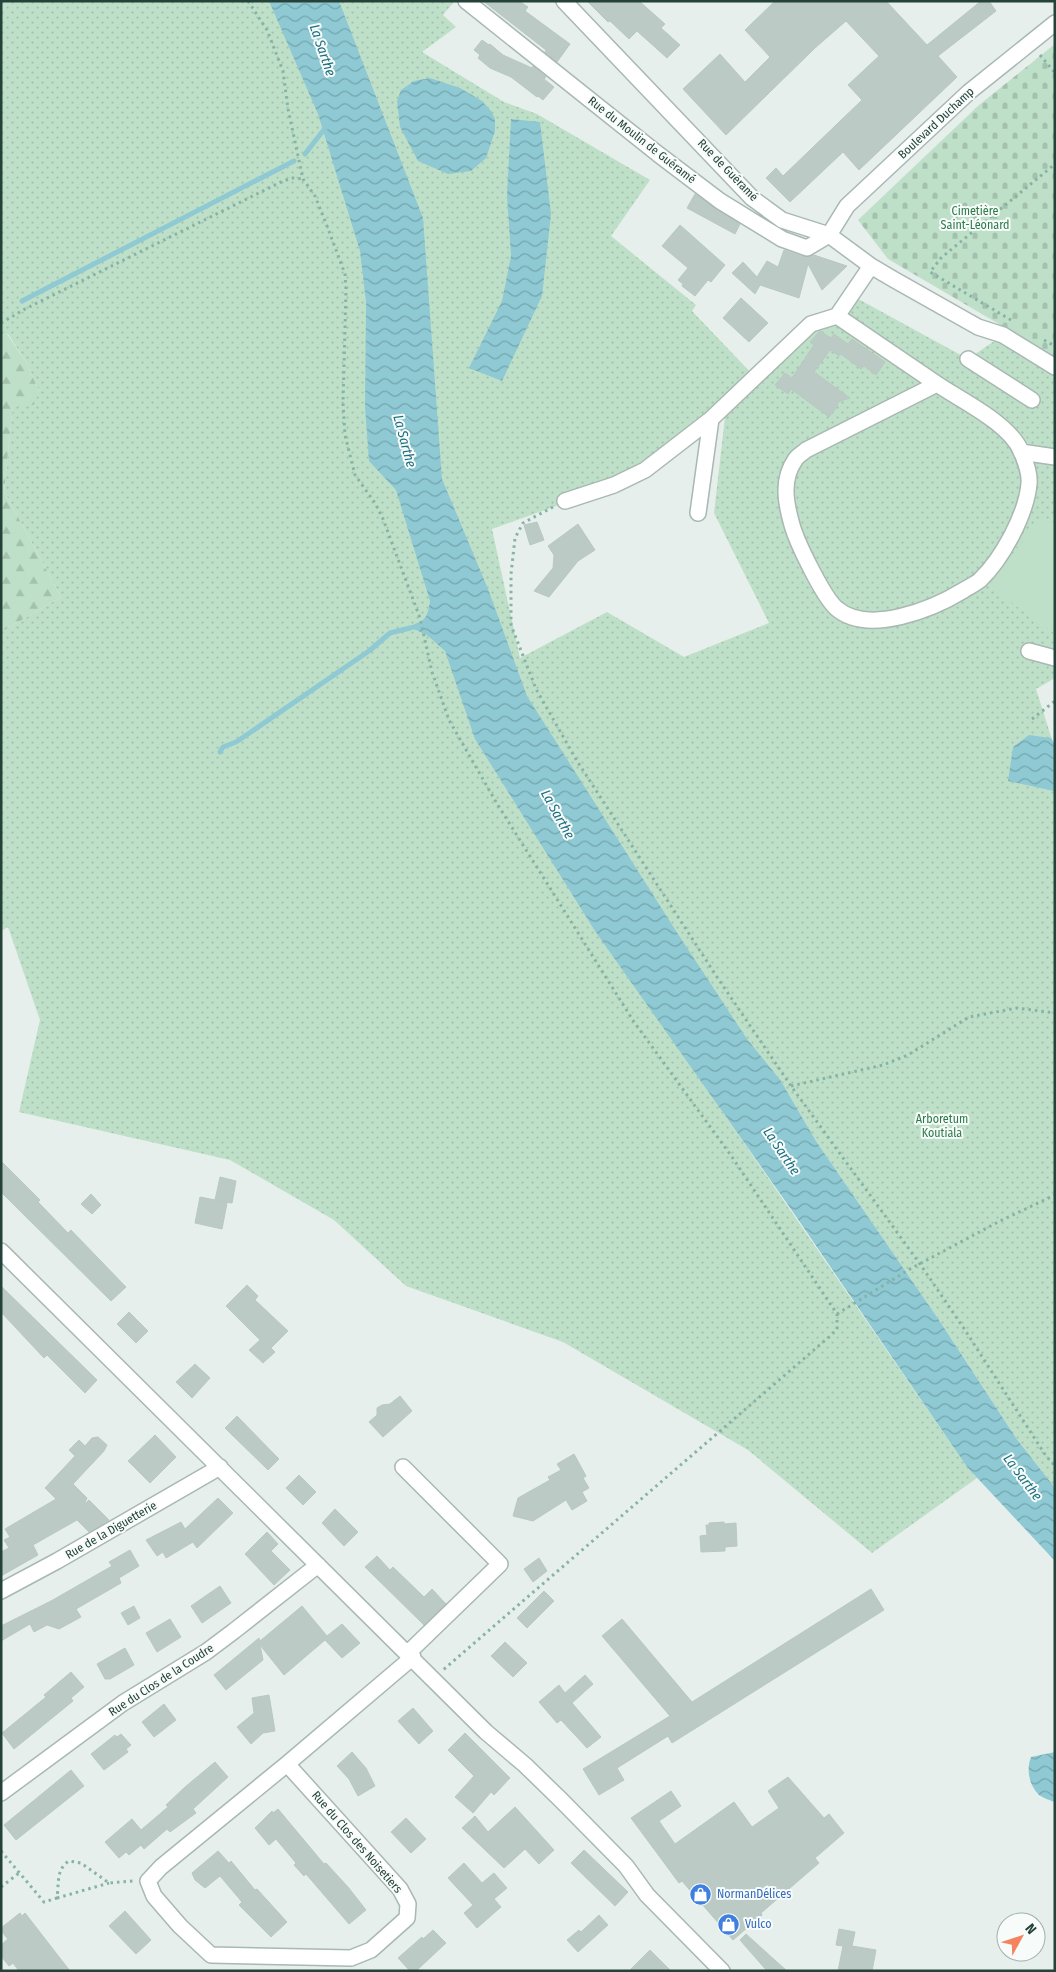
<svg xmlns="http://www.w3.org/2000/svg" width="1056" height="1972" font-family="'Fira Sans Condensed',sans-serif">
  <defs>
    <pattern id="green-dots" width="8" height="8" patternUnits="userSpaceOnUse" patternTransform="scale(1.25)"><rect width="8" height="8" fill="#bfe0c8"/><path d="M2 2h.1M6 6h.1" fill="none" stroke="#a4c1ad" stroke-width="1.8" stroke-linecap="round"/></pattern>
    <pattern id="forest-firs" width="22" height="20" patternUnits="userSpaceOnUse" patternTransform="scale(1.25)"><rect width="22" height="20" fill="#bfe0c8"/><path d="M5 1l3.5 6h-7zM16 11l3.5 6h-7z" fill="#a4c1ad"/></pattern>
    <pattern id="cemetery-stones" width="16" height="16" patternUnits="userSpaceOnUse" patternTransform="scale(1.25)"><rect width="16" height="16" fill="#bfe0c8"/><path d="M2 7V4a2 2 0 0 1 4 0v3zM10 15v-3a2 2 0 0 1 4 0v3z" fill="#a4c1ad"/></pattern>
    <pattern id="water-waves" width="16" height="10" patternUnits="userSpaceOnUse" patternTransform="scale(1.25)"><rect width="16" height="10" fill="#8ec9d4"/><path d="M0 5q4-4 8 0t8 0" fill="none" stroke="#74a5ad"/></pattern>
  </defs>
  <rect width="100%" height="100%" fill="#e6efeb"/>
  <path fill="url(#green-dots)" d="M1,1H452L453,3L443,15L456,27L422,52L504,102L537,114L650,180L611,236L696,305L692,311L755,377L691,423L645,470L612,486L492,529L520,658L607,612L684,657L769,623L714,513L725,417L811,324L837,316L851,295L968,359L1003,335L1055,367V678L1036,689L1055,749V1488L1016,1438L939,1320L816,1141L781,1081L720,1108L967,1467L977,1478L872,1553L748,1450L563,1342L406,1286L334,1220L230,1160L19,1112L40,1020L8,927L1,931V632L61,597L4,491L13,404L39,391L26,362L8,334L1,337Z"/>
  <path fill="url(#forest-firs)" d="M7,334L26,362L39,391L34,405H13L4,491L61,597L1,632V337Z"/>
  <path fill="url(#cemetery-stones)" d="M1055,44V357L888,259L858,220L979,105Z"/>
  <path fill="#bfe0c8" d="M1042,515L1055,524V634L989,586Z"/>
  <path fill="url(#water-waves)" d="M269,1H339L423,218L442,479L488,589L527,696L676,931L747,1039L781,1081L816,1141L939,1320L1016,1438L1055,1488V1561L967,1467L793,1212L595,931L475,739L445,651L427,635L416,630L404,628C423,621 427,622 430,601L396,490L369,461L365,407L366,302L360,251L318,114Z
    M430,78L460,88L482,101L491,111L495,119V131L486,158L471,171L448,174L418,161L400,127L397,101L401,90L414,81Z
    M511,119L540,122L551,214L542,296L502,381L469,368L502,301L511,256L507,195Z
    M1029,735L1051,738L1055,745L1054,791L1008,781L1013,747Z
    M1055,1752V1802H1054C1050,1800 1043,1798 1039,1795C1029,1785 1026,1770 1031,1757Z"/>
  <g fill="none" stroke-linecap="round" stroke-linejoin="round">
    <path stroke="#8ec9d4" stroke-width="5" d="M305,154L326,127
      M22,301L294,161
      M220,752L223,747L236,742L248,734L369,651L390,633L410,628"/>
  </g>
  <path fill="#bbcac4" stroke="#b8c9c2" d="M483,1H519L528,7L525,11L570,44L557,62L545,52L546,50Z
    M587,1H639L665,24L661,28L680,45L667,58L637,31L629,39L610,21L608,22Z
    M775,1H886L927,45L981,1H989L996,11L938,56L957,77L859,170L843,152L790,202L766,178L776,168L783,176L862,100L848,85L879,56L846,21L815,48L726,135L683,89L720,54L745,82L770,57L745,30Z
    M482,40L489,45L490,44L503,55L532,68L533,66L546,77L544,79L554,87L543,100L538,96L537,97L511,77L490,68L478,58L480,55L474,50Z
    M695,194L740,224L735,234L687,208Z
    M680,225L725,265L711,282L708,280L695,296L682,286L683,284L678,280L688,268L662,246Z
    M784,250L804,257L814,255L847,266L822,290L808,264L799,298L760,285L755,294L732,273L743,262L757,277L767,261L778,267Z
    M741,298L768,323L749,342L723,318Z
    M820,331L831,338L834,334L848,344L852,339L885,362L876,375L864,366L861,369L841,354L839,356L830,350L814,372L850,398L838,402L837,407L829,417L791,389L788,394L775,385L785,373L792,378L814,345L810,342Z
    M537,522L544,540L530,545L524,525Z
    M578,524L595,550L578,561L549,597L534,591L553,568L554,555L548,546Z
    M1,1161L40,1200L38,1202L68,1233L71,1230L126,1287L111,1301L1,1192Z
    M220,1177L236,1181L232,1203L216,1201L227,1203L222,1229L195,1223L200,1197L215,1200Z
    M91,1194L101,1205L92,1214L81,1204Z
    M247,1285L258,1296L255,1300L288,1331L271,1348L275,1352L263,1363L249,1350L260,1340L226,1306Z
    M1,1286L97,1380L85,1393L47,1355L44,1358L1,1312Z
    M129,1312L148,1331L136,1343L117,1324Z
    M195,1364L210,1378L192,1398L176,1382Z
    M400,1396L412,1411L383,1437L369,1422L377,1415V1408L382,1405L390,1404Z
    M237,1416L279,1459L268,1470L225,1428Z
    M155,1435L176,1457L150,1483L128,1461Z
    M98,1437L107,1445L104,1451L73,1484L87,1498L84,1505L89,1500L109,1520L89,1532L77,1520L33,1545L38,1555L1,1576V1552L9,1548L4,1540L10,1537L5,1529L56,1499L45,1488L75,1456L69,1450L79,1440L85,1446L92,1438Z
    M574,1454L586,1476L583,1478L589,1488L582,1492L587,1501L572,1510L566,1500L533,1521L513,1516L518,1498L550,1480L548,1477L561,1470L557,1464Z
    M299,1475L316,1492L303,1505L286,1488Z
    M218,1498L233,1513L197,1548L193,1542L166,1558L163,1552L157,1556L146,1540L181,1522L185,1529Z
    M335,1509L358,1532L344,1546L322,1523Z
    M724,1522V1524L736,1523L737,1546L725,1547V1551L701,1552L700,1536L707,1535L706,1525H709V1523Z
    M267,1532L278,1544L271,1551L290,1570L274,1585L245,1554Z
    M130,1550L139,1566L119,1578L121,1583L76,1609L81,1617L59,1629L47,1625L34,1632L30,1624L1,1641V1626L51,1601L112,1566L109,1562Z
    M377,1556L390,1570L393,1567L424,1597L432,1589L446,1604L424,1625L365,1567Z
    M539,1558L547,1571L533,1582L524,1569Z
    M220,1586L231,1603L202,1623L191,1606Z
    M871,1589L884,1610L672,1743L668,1736L617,1768L624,1780L599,1795L583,1769L670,1716L602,1636L622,1619L692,1702Z
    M544,1591L554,1601L527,1628L517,1618Z
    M134,1606L140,1618L128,1625L121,1613Z
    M302,1606L327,1636L342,1624L360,1643L342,1658L325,1640L284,1675L260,1645L263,1660L226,1690L214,1675L259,1638L260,1641Z
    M170,1619L181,1637L157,1652L146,1633Z
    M505,1642L527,1663L513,1677L491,1656Z
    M125,1648L134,1665L110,1679H105L97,1664Z
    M71,1672L84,1687L71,1698L73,1701L14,1749L2,1733L46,1697L44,1695Z
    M585,1675L593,1684L572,1703L601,1737L587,1748L561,1720L557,1723L539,1702L559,1685L565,1693Z
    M269,1695L275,1731L263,1733L251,1744L237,1727L254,1713L252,1698Z
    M164,1704L176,1720L154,1737L142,1722Z
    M413,1708L433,1731L419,1744L398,1721Z
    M465,1733L510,1778L494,1795L491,1792L473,1813L455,1797L474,1776L448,1750Z
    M121,1734L131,1745L126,1749L128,1752L104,1770L91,1754L115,1735L117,1737Z
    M352,1752L366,1768L375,1786L358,1796L349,1779L337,1766Z
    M215,1762L228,1777L193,1809L196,1813L170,1832L167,1829L144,1849L141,1845L129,1855L126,1852L119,1858L105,1842L132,1819L141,1830L168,1807L166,1805L185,1787Z
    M71,1770L84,1786L16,1840L4,1825Z
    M788,1777L824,1818L829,1814L844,1833L815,1858L819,1863L761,1913L762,1915L733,1940L682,1881L679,1883L631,1818L671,1791L681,1806L659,1821L675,1844L734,1802L752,1827L779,1808L768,1791Z
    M515,1807L554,1850L539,1864L525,1849L504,1868L462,1828L475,1816L488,1832Z
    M278,1809L324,1864L326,1863L348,1887L366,1910L349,1924L306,1874L304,1876L294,1865L296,1863L276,1839L269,1845L255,1828L272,1811L273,1813Z
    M406,1818L426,1839L411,1853L391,1832Z
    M584,1850L628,1892L615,1906L571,1863Z
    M218,1851L229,1863L231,1861L255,1890L257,1889L287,1922L271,1937L239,1905L242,1902L220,1876L205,1888L195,1880L192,1873Z
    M464,1863L482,1883L494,1873L507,1888L494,1899L501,1907L477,1928L464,1913L473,1905L448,1878Z
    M125,1911L151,1940L136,1954L109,1926Z
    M20,1913L22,1916L25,1913L70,1971H19L13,1963L9,1966L1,1956V1945L8,1939L1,1931V1928Z
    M599,1915L608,1925L578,1952L567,1940L579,1930L581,1932Z
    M839,1929L855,1932L852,1946L876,1950L872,1971H838L843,1946L836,1945Z
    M433,1930L446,1943L416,1971H410L398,1958L422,1937L423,1939Z
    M746,1934L787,1971H767L740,1940Z
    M650,1950L671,1971H629Z"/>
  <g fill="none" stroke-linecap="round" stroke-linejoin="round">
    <defs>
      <path id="minor" d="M466,1L658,154L720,201L782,239L807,248L829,235L847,206L969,92L1055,23
        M564,1L752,198L782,220L829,235L871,266L893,279L978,327L1003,335L1055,367
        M837,316L937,384L806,450C803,453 797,456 795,460C781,480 786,504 792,525C797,543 823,596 836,608C868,636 933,609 964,590C969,587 975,584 980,580C1002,559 1026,515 1029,484C1030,475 1025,460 1021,451C1009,423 962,401 937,384
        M968,359L1032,400
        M1021,452L1055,457
        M565,501L614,485L645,470L711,419L811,324L837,316L871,266
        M698,513L711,419
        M1029,651L1055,658
        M1,1251L486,1732L525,1765L561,1800L626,1866L647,1895L722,1971
        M403,1467L500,1564L408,1653
        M1,1591L57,1561L220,1467
        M287,1764L400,1889L408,1904L407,1918L371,1950L351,1958L211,1955L180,1926L154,1896L148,1881L161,1867L287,1764L413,1657
        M1,1793L123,1703L206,1652L234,1631L318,1565"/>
    </defs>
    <use href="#minor" stroke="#a8b8b2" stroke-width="18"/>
    <path stroke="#86b3a5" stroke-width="3" stroke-dasharray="2.5 4" stroke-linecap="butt" d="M248,1L267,30L283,71L288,109L303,179L315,196L327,226L345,274L346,290L343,403L345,435L355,475L375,503L383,519L420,618L432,672L449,720L496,802L634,1022L730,1154L837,1314V1329L829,1337L443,1670
      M1040,55L1055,73
      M1011,320L930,272L941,258L1055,164
      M1,323L25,309L283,181L293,178L303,179
      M1044,340L1055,346
      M553,507L523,523L515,538L511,574V625L536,689L577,761L717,977L791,1086L920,1264L963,1327L1046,1456L1055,1466
      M1032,719L1055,701
      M791,1086L883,1065L908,1055L969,1017L1017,1008L1055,1013
      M837,1314L910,1269L1000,1221L1055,1195
      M1,1851L44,1902L57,1898C59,1884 56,1869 69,1861L81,1863L109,1883L133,1881
      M1,1887L19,1873
      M57,1898L109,1883"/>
    <use href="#minor" stroke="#fff" stroke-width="15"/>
  </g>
  <defs>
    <symbol id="shop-disc" viewBox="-11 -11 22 22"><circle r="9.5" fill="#3f7fe0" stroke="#f7fbf9"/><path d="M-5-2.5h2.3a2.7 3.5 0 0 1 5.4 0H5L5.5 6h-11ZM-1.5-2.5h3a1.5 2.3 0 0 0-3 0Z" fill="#fff"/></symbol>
  </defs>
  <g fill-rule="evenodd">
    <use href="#shop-disc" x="688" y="1882" width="25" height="25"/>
    <use href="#shop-disc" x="716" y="1912" width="25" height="25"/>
  </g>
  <g text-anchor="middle" stroke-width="4" stroke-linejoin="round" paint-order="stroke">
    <g font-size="12" fill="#24423a" stroke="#f7fbf9">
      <text transform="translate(936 123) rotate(-43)" y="4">Boulevard Duchamp</text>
      <text transform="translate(642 140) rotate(38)" y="4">Rue du Moulin de Guéramé</text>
      <text transform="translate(728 170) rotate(46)" y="4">Rue de Guéramé</text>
      <text transform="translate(111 1530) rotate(-30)" y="4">Rue de la Diguetterie</text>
      <text transform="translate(161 1680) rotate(-33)" y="4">Rue du Clos de la Coudre</text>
      <text transform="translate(357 1842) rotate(49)" y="4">Rue du Clos des Noisetiers</text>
    </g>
    <g font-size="12" fill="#2d7a4b" stroke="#f7fbf9">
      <text x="975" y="215">Cimetière<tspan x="975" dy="14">Saint-Léonard</tspan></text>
      <text x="942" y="1123">Arboretum<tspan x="942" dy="14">Koutiala</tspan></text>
    </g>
    <g font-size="12" fill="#366cbe" stroke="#f7fbf9" text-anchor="start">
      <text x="717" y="1898">NormanDélices</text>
      <text x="745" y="1928">Vulco</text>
    </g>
    <g font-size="14" font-style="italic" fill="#1c6f80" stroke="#f7fbf9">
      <text transform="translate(323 50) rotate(71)" y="5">La Sarthe</text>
      <text transform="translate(405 441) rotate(75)" y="5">La Sarthe</text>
      <text transform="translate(558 814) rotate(61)" y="5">La Sarthe</text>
      <text transform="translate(782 1151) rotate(56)" y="5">La Sarthe</text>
      <text transform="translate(1023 1477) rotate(53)" y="5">La Sarthe</text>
    </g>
  </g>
  <rect width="1056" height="1972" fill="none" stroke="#24423a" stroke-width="5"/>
  <g transform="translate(1021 1937) rotate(50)"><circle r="24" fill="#f7fbf9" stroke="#a3b1ad"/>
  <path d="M0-4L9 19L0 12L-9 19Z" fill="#f4845f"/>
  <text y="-8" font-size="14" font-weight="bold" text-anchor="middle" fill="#24423a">N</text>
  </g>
</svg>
